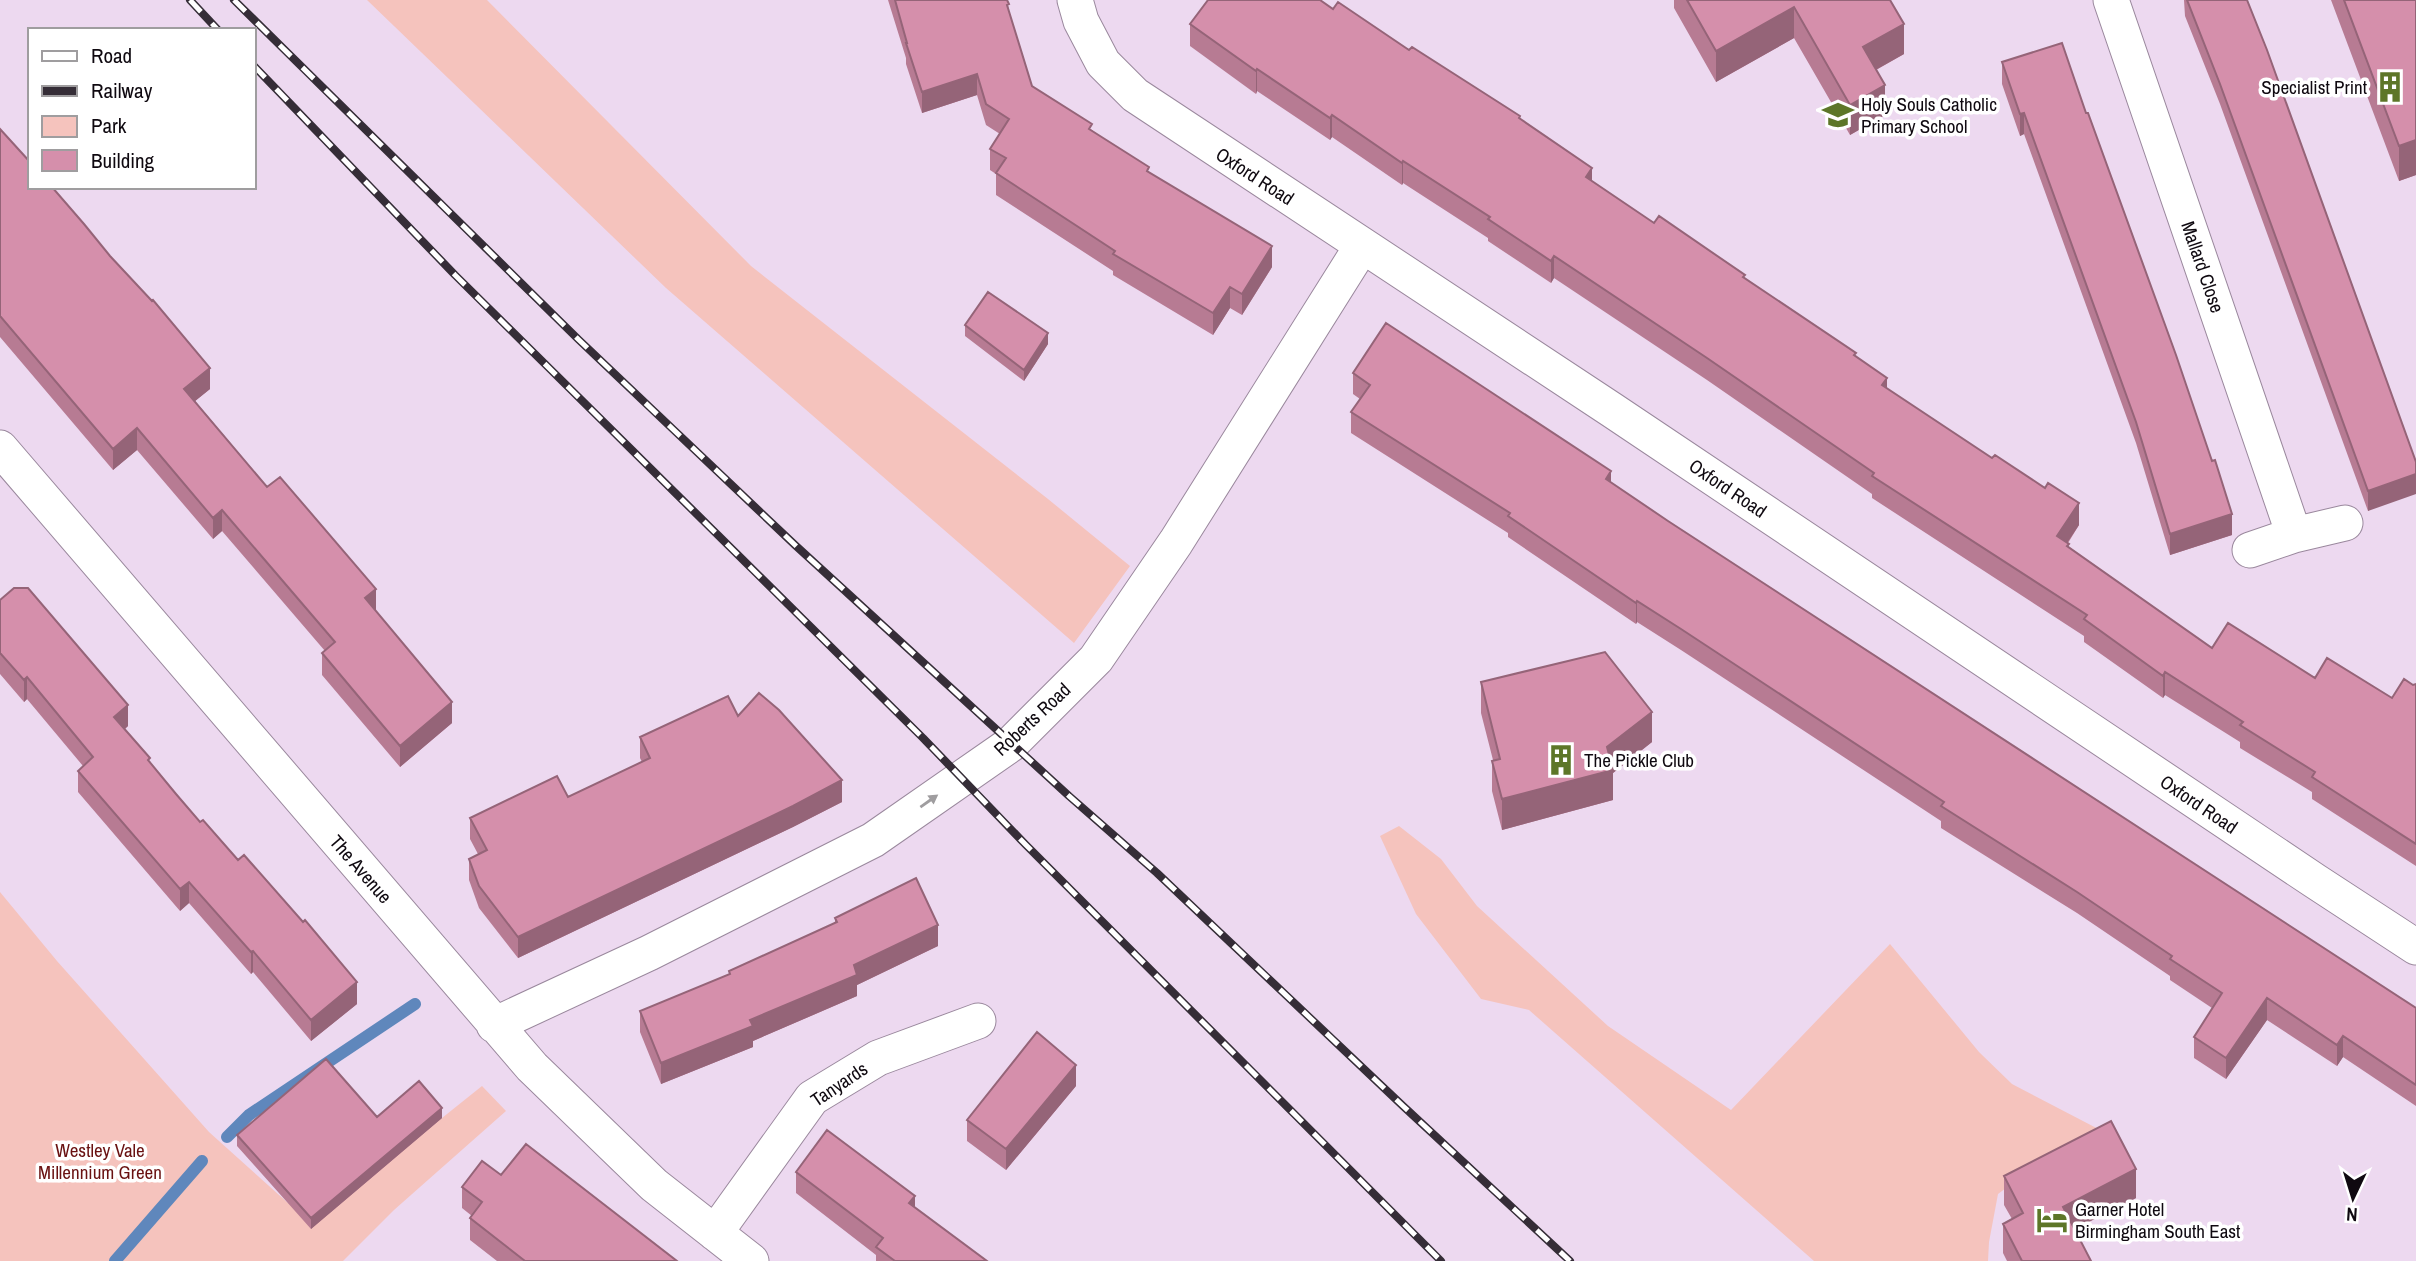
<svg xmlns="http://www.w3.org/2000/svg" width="2416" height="1261" font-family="'Archivo Narrow',sans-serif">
  <rect width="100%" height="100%" fill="#edd9f0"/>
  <path fill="#f5c3bd" d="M367,0H487L751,266L1048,499L1130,566L1074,643L666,288Z
    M1399,826L1441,859L1477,906L1608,1026L1731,1110L1890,944L1979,1052L2012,1084L2106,1133L2026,1173L1998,1194L1989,1242L1988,1261H1814L1529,1010L1481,999L1416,914L1380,836Z
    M0,892L57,961L209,1132L288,1203L442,1118L482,1086L506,1111L394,1210L343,1261H0Z"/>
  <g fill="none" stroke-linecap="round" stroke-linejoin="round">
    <path stroke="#5f87bc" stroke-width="12" d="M227,1137L249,1115L415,1004
      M115,1261L202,1161"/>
    <defs>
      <path id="street" d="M1075,0L1081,21L1103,63L1135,95L1612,410L2315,881L2416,947
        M2111,0L2294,535
        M0,448L532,1067L654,1185L751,1261
        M2250,550L2294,535L2345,523
        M494,1025L649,953L873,840L1011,744L1096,659L1176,542L1362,246
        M715,1233L812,1098L878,1058L978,1021"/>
    </defs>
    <use href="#street" stroke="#9a889d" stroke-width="37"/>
    <use href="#street" stroke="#fff" stroke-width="35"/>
    <defs>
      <path id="rail" d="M190,0L218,30
        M234,0L579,340L795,545L1069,796L1157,873L1403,1106L1570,1261
        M254,66L455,275L923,738L1026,845L1441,1261"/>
    </defs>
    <use href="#rail" stroke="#352d37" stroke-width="8"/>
    <use href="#rail" stroke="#fff" stroke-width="5" stroke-dasharray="16" stroke-linecap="butt"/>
  </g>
  <path fill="#b77b93" d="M888,0H1007L1009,11L1032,86L1149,172L1272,267L1242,315L1230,308L1213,335L1113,275V271L996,195V174L990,170V149L1000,134L986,125L977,95L922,113L906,64V58Z
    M1674,0H1890L1904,54L1876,70L1885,115L1850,135L1794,38L1716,82L1674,8Z
    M2184,0H2247L2416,462L2368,511L2220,104L2185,16Z
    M2331,0H2416V175L2399,181Z
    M1333,9L1409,50L1520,118L1592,181L1654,223L1745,278L1856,356L1887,389L2079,525L2068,543L2069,547L2212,648L2392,698L2416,684V866L2312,799V792L2240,748V742L2165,695L2163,698L2084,642V636L1872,498V494L1707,380L1554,278L1551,283L1488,241V238L1403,183L1402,185L1332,137L1330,140L1257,91L1256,94L1190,46V24Z
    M2002,62L2086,113L2232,535L2170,555L2136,443L2024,134L2020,136L2002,84Z
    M0,129L210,389L195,401L267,487L376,610L375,611L452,723L400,767L322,675V653L325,651L222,531L213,539L137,450L113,470L0,337Z
    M965,325L1048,344L1024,381L965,336Z
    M1353,373L1611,483L1668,521L2416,1008V1106L2343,1057L2337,1066L2267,1020L2226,1079L2194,1058V1037L2212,1008L2170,980V976L2077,913L1941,828V821L1681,650L1637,622L1636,624L1508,537V533L1351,433V412L1360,399L1353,394Z
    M0,600L128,726L125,729L150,764L357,1004L311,1041L253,972L251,974L189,903L180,911L78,792V771L83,766L27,699L24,702L0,674Z
    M1481,682L1652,742L1613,773V800L1502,830L1492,791V761L1493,760L1481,713Z
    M738,716L842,802L793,827L518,958L479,908L469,880V859L478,854L470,839V818L568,797L642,762L640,758V737Z
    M835,918L938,946L857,985V996L753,1041V1047L661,1084L640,1032V1011L729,975V971L835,923Z
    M1076,1086L1006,1170L967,1141V1120Z
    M377,1117L442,1118L311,1229L237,1146V1135Z
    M796,1172L915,1208L987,1261H876V1255L796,1193Z
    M501,1175L677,1261H497L470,1240V1218L472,1216L462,1208V1187Z
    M2004,1176L2136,1198L2075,1229L2091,1261H2007L2003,1253V1224L2012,1219L2004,1205Z"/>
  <path fill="#956478" d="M1794,7V38L1716,82V51Z
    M1904,24V54L1863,77V47Z
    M1257,69V91L1256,94V71Z
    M977,74V95L922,113V92Z
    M1885,85V115L1850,135V105Z
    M2024,113V134L2020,136V114Z
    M1332,115V137L1330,140V118Z
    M2416,140V175L2399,181V146Z
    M1403,161V183L1402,185V163Z
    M1592,168V190L1586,177Z
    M1272,246V267L1242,315V294Z
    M1554,256V278L1551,283V261Z
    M1230,287V308L1213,335V313Z
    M1048,333V344L1024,381V370Z
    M210,368V389L184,410V389Z
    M1887,378V400L1882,385Z
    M137,428V450L113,470V449Z
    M1611,471V492L1606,479Z
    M2416,474V494L2368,511V491Z
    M2079,503V525L2057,558V536Z
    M222,510V531L213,539V518Z
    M2232,514V535L2170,555V534Z
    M376,589V610L365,619V598Z
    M1637,601V622L1636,624V603Z
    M2165,672V695L2163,698V676Z
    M27,677V699L24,702V680Z
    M452,702V723L400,767V746Z
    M128,705V726L114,738V717Z
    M1652,712V742L1613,773V800L1502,830V799L1607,747Z
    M842,780V802L793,827L518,958V937Z
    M189,882V903L180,911V889Z
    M938,925V946L857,985V996L753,1041V1047L661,1084V1063L750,1020L854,965Z
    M253,951V972L251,974V952Z
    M357,982V1004L311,1041V1020Z
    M2267,998V1020L2226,1079V1058Z
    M2343,1036V1057L2337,1066V1045Z
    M1076,1065V1086L1006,1170V1149Z
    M442,1108V1118L311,1229V1218Z
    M2136,1169V1198L2063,1235V1207Z
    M915,1196V1218L909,1203Z"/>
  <path fill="#d58fab" stroke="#956478" stroke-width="2" d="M895,0H1007L1009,4L1007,5L1032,86L1092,124L1089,129L1149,167L1147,171L1272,246L1242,294L1230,287L1213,313L1113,254L1115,251L996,173L1006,158L990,149L1009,119L986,104L977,74L922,92L906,43H907Z
    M1208,0H1320L1333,9L1338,2L1409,50L1412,47L1520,116L1519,118L1592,168L1586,177L1654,223L1659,216L1745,275L1743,277L1856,353L1854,355L1887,378L1882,385L1992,458L1995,455L2045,488L2048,483L2079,503L2057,536L2069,544L2067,546L2212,648L2228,623L2315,678L2327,658L2392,698L2404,679L2413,685L2416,684V844L2312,777L2315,772L2240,725L2243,722L2165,672L2163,676L2084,619L2087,615L1872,476L1874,473L1707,358L1554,256L1551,261L1488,219L1490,217L1403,161L1402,163L1332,115L1330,118L1257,69L1256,71L1190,24Z
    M1687,0H1890L1904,24L1863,47L1885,85L1850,105L1794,7L1716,51Z
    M2187,0H2247L2267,50L2416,462V474L2368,491L2220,84Z
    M2344,0H2416V140L2399,146Z
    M2062,43L2086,113H2088L2176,355L2212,461L2215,460L2232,514L2170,534L2136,422L2024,113L2020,114L2002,62Z
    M0,129L30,162V187H52L84,224L110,256L152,301L153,300L210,368L184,389L267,487L280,477L376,589L365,598L452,702L400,746L322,653L335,642L222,510L213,518L137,428L113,449L0,316Z
    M988,292L1048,333L1024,370L965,325Z
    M1386,323L1611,471L1606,479L1668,521L2416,1008V1085L2343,1036L2337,1045L2267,998L2226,1058L2194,1037L2222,993L2170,959L2172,956L2077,892L1941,806L1944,802L1681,629L1637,601L1636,603L1508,516L1510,513L1351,412L1370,385L1353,373Z
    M14,588H28L128,705L114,717L150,758L148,760L176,794L200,822L203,820L238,860L244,855L303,922L305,920L357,982L311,1020L253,951L251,952L189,882L180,889L78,771L93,757L27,677L24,680L0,653V600Z
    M1605,652L1652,712L1607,747L1613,770L1502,799L1492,761L1500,759L1481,682Z
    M759,693L779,710L842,780L793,806L518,937L479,886L469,859L487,850L470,818L557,776L568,797L650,758L640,737L728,696L738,716Z
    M916,878L938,925L854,965L857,975L750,1020L753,1026L661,1063L640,1011L730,974L729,971L837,922L835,918Z
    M1037,1032L1076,1065L1006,1149L967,1120Z
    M326,1059L377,1117L419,1081L442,1108L311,1218L237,1135Z
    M2111,1121L2136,1169L2063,1207L2091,1261H2022L2003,1224L2023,1213L2004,1176Z
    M827,1130L915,1196L909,1203L987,1261H895L876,1247L883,1238L796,1172Z
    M526,1144L677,1261H525L470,1218L482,1202L462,1187L482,1161L501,1175Z"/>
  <defs><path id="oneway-solid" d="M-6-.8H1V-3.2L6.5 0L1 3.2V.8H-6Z" transform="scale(1.75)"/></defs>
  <use fill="#9f9d9f" href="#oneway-solid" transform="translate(929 801) rotate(-35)"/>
  <defs>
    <symbol id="building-bare" viewBox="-9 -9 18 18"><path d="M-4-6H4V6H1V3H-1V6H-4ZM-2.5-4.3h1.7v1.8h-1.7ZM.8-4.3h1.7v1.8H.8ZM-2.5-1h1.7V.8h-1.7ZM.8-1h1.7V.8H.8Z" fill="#5d7628" stroke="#fff" stroke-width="2.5" paint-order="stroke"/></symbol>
    <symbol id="school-bare" viewBox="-9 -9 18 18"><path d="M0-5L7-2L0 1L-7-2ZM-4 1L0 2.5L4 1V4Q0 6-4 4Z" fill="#5d7628" stroke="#fff" stroke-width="2.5" paint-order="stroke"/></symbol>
    <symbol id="hotel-bare" viewBox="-9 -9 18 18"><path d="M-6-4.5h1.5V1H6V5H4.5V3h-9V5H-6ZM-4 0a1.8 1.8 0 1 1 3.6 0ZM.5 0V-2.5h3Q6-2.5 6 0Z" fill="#5d7628" stroke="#fff" stroke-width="2.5" paint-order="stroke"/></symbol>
  </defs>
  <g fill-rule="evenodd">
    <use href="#building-bare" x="2368" y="65" width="44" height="44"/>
    <use href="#school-bare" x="1816" y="93" width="44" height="44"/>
    <use href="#building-bare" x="1539" y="738" width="44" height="44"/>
    <use href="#hotel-bare" x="2030" y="1198" width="44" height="44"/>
  </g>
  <g text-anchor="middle" stroke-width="7" stroke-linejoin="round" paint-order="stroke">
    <g font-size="19" fill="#0f0910" stroke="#fff" text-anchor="start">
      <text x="2367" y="94" text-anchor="end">Specialist Print</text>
      <text x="1861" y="111">Holy Souls Catholic<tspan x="1861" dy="22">Primary School</tspan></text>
      <text x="1584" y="767">The Pickle Club</text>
      <text x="2075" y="1216">Garner Hotel<tspan x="2075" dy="22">Birmingham South East</tspan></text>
    </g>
    <g font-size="19" fill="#0f0910" stroke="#fff">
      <text transform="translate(1255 176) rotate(33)" y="7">Oxford Road</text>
      <text transform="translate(2203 267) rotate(71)" y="7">Mallard Close</text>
      <text transform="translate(1728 488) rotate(34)" y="7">Oxford Road</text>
      <text transform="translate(1032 719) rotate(-43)" y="7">Roberts Road</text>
      <text transform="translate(2199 804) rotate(34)" y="7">Oxford Road</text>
      <text transform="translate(361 869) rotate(49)" y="7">The Avenue</text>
      <text transform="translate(839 1084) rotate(-34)" y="7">Tanyards</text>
    </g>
    <g font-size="19" fill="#691111" stroke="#fff">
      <text x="100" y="1157">Westley Vale<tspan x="100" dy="22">Millennium Green</tspan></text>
    </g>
  </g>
  <rect x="28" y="28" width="228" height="161" fill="#ffffff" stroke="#9f9d9f" stroke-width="2"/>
  <rect x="42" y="51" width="35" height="10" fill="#ffffff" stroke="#9f9d9f" stroke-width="2"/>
  <text x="91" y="63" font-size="21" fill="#0f0910">Road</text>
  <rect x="42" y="86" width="35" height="10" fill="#352d37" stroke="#9f9d9f" stroke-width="2"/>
  <text x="91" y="98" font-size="21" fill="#0f0910">Railway</text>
  <rect x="42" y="116" width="35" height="21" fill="#f5c3bd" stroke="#9f9d9f" stroke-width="2"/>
  <text x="91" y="133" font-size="21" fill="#0f0910">Park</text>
  <rect x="42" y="150" width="35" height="21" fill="#d58fab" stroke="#9f9d9f" stroke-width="2"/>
  <text x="91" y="168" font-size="21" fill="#0f0910">Building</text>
  <g transform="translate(2353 1198) rotate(184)" stroke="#ffffff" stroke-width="5" paint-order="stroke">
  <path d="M0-5L12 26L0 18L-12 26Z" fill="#0f0910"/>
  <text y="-10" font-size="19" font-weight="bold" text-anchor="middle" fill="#0f0910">N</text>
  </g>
</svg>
